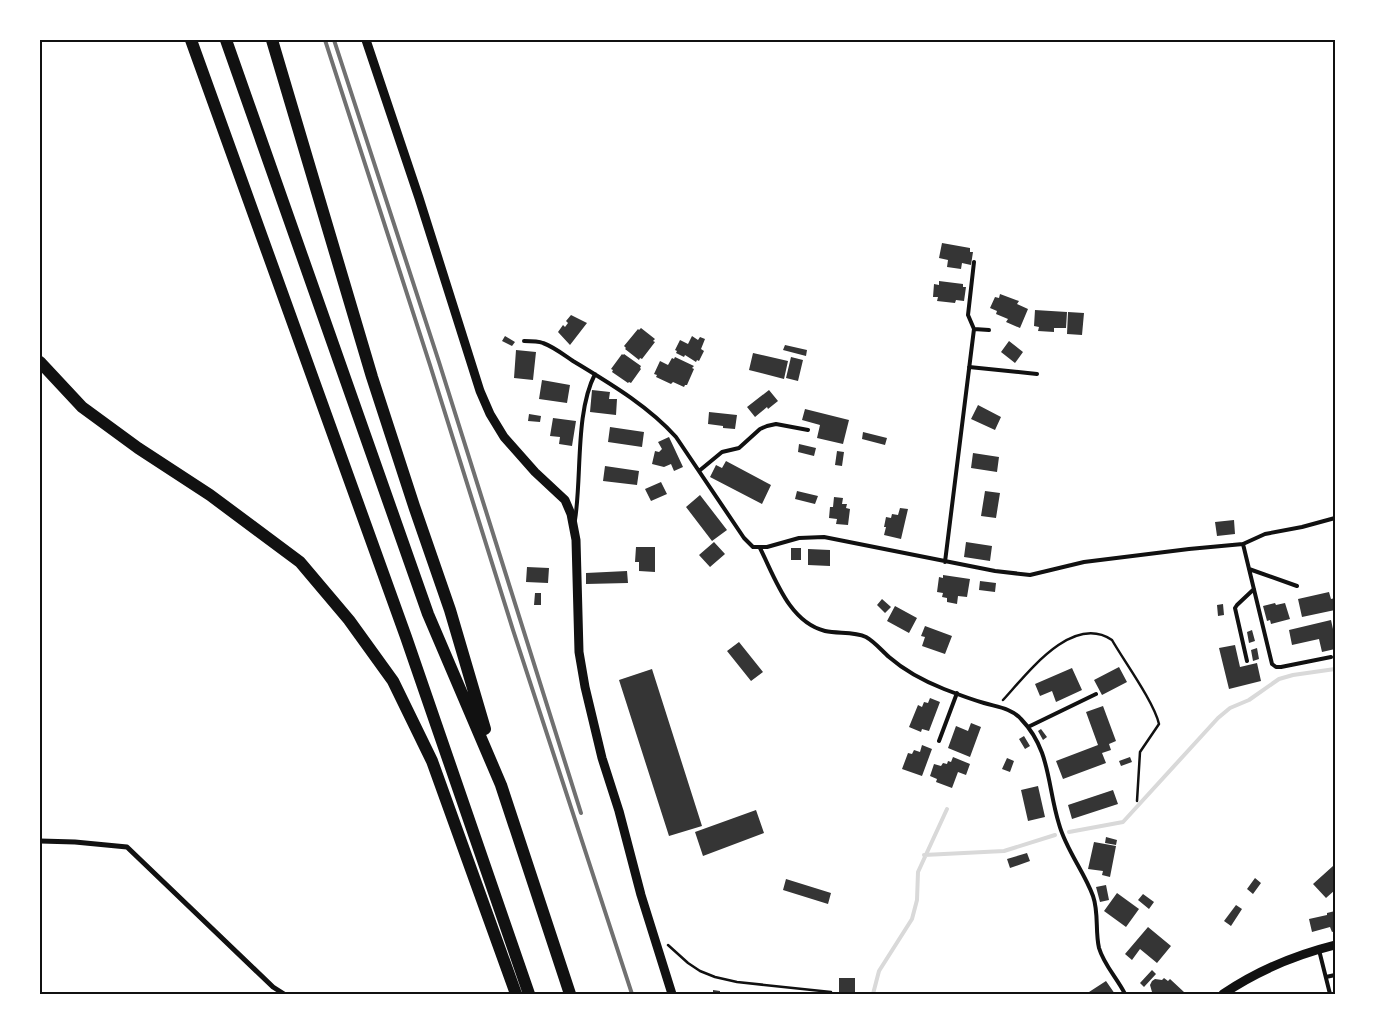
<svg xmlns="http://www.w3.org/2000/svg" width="1375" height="1034" font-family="'Work Sans',sans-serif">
  <rect width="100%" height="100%" fill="#fff"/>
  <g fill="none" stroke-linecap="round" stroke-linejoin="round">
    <path stroke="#d9d9d9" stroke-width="4" d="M1069,832L1123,822L1218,718L1230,708L1249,700L1279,679L1293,675L1335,669
      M924,855L1004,851L1055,835
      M873,994L879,971L912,919L917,900L918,872L947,809"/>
  </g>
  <path fill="#353535" d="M942,243L970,248V252H973L971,265L962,263L961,269L947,267L948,260L939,258Z
    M939,281L963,284V287H966L964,301L956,300L955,303L937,301L938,297H933L934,284L939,285Z
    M1000,294L1019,301L1017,304L1028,309L1020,328L1006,322L1008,319L996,314L997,311L990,308L995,297L999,298Z
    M1035,310L1067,312L1066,328H1054V332L1038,331L1039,327L1034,326Z
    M1068,312L1084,313L1082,335L1067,334Z
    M571,315L587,323L570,345L558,332L563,325L565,327L568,323L566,321Z
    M641,328L655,339L653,341L655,342L642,359L640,358L639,360L625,349L626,348L624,346L638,329L639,330Z
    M505,336L515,342L512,346L502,341Z
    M692,336L698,340L700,337L705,339L701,349L704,351L699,361L697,360L696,362L685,355L684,357L676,353L677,351L675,350L680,340L688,344Z
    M1009,341L1023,352L1015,363L1001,352Z
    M785,345L807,350L806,356L783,350Z
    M516,350L536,352L533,380L514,378Z
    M753,353L788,361L784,379L749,370Z
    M622,354L623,355L624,354L641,366L640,368L641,369L631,383L629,382L628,383L612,372L613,370L611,369Z
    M675,357L694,366L692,368L694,369L687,385H685L684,387L673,382L671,384L656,377L657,375L654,374L660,361L668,365L672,358L674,359Z
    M791,357L803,360L798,381L786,378Z
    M542,380L570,385L567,403L539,399Z
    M592,390L610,392L609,399H617L616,415L590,412Z
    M769,390L778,401L768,409L767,407L755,417L747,407Z
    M978,405L1001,417L995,430L971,419Z
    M805,409L849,420L843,444L817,438L820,425L802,420Z
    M709,412L737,415L735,429L723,428V426L708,424Z
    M529,414L541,416L540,422L528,421Z
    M553,418L576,421L572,446L559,444L560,437L550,436Z
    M610,427L644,432L642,447L608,442Z
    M863,432L887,438L885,445L862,439Z
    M669,437L683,467L674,471L671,464L664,467L652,464L655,451L659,452L662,449L658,442Z
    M799,444L816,448L814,456L798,452Z
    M837,451L844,452L842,466L835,465Z
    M973,453L999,457L997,472L971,468Z
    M726,461L771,485L762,504L710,477L716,465L722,468Z
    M605,466L639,471L637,485L603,481Z
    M661,482L667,494L651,501L645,489Z
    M797,491L818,496L815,504L795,499Z
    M985,491L1000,493L996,518L981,516Z
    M700,495L727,530L712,541L686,507Z
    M834,497L843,498L842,504H847L846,508L850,509L848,525L836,524L837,519L829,518L830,507H833Z
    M900,508L908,509L901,539L884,535L886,527H884L886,517L891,518L892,514L898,515Z
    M1234,520L1235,534L1217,536L1215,522Z
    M714,542L725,554L710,567L699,555Z
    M966,542L992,546L990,561L964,557Z
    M636,547H655V572L639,571V562H635Z
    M791,548H801V560H791Z
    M808,549L830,550V566L808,565Z
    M527,567L549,568L548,583L526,582Z
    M627,571L628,583L586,584V573Z
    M943,575L970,579L967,597L958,596L957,604L947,602V598L942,597L943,593L937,592L939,577L943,578Z
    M980,581L996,583L995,592L979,590Z
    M1329,592L1331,599L1335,598V610L1302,617L1298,599Z
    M535,593H541V605H534Z
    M882,599L891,607L885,613L877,605Z
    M1275,603L1276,605L1285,603L1290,619L1271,624L1270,620L1267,621L1263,606Z
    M1223,604L1224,615L1218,616L1217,605Z
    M895,606L917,618L909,633L887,621Z
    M1331,620L1335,638V649L1322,652L1319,639L1292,645L1289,630Z
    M925,626L952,636L945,654L922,646L925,637L921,636Z
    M1252,630L1255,641L1249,643L1247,632Z
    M739,642L763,672L751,681L727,651Z
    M1235,645L1240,667L1257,663L1261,681L1229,689L1219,648Z
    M1257,648L1259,659L1253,661L1251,650Z
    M1119,667L1127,682L1102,695L1094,680Z
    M1072,668L1082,690L1056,702L1052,691L1040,696L1035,684Z
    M652,669L702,826L669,836L619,680Z
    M930,698L940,702L929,731L922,729L921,732L909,727L918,705L922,707L924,702L928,703Z
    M1103,706L1116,741L1109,744L1111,750L1102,753L1106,763L1063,779L1056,761L1098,745L1086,712Z
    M971,723L981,727L970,757L948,748L956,726L968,731Z
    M1041,729L1047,737L1043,740L1038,731Z
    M1024,736L1030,746L1025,749L1019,739Z
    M922,745L932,749L922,776L902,769L908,753L912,754L914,750L920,752Z
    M953,757L970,764L966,775L958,772L952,788L936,782L937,779L930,776L934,764L941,766L943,763L947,764L948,761L951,762Z
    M1130,757L1132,762L1121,766L1119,761Z
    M1007,758L1014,761L1010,772L1002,769Z
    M1038,786L1045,817L1028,821L1021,790Z
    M1113,790L1118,804L1072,819L1068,805Z
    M756,810L764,833L703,856L695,832Z
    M1106,837L1117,840L1116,845L1105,843Z
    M1094,842L1116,846L1110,877L1102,875L1103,871L1088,869Z
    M1027,853L1030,861L1010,868L1007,859Z
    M1333,866L1335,867V890L1326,898L1313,884Z
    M1255,878L1261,883L1253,894L1247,889Z
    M786,879L831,893L828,904L783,890Z
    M1106,885L1109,900L1100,902L1096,887Z
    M1117,893L1139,909L1126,927L1104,911Z
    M1143,894L1154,902L1149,909L1138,900Z
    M1236,905L1242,909L1231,926L1224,921Z
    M1335,911V931L1332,932L1330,927L1312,932L1309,919L1327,915V913Z
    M1148,927L1171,946L1157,963L1140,949L1132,960L1125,954Z
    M1152,970L1156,974L1144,987L1140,983Z
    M839,978H855V994H839Z
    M1164,978L1168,981L1170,979L1184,992L1182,994H1155L1152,992L1150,985L1152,981L1155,979L1162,980Z
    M1106,981L1115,994H1090L1089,992Z
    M713,990L720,991V994H713Z"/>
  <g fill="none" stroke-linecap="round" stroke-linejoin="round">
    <path stroke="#111" stroke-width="2.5" d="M1003,700C1027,674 1072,613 1112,640C1124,661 1154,702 1159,724L1140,752L1137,801
      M668,945L688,963L700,971L715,977L737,982L831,992"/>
    <path stroke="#111" stroke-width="4" d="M974,329L989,330
      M524,341C530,341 538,341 543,343C554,347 564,355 573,361C609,383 647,405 676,437L744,538L753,547H767L799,538L824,537L995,571L1030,575L1084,562L1189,549L1243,544L1265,534L1302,527L1335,518
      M969,367L1037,374
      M699,471L722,452L739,448L760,429L767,426L776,424L808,430
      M575,520C582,476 575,413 595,374
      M1243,544L1272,664L1276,667H1281L1331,657
      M760,548C775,578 789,622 825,631C838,634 854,631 866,637C875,642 882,651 889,657C905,671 924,681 944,689C957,694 970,699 984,703C997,707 1011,708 1021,719C1051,750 1047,786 1059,824C1066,850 1084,871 1093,896C1099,913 1095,931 1099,948C1104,965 1117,978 1125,994
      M945,562L974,329L968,315L974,262
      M1249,569L1297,586
      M1247,661L1235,608L1237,605L1254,589
      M1028,727L1096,694
      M939,741L957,693
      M1319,950L1330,994
      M1326,977L1335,975"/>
    <path stroke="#111" stroke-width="5" d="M40,841L75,842L127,847L273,987L284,994"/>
    <path stroke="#111" stroke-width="9" d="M366,40L419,198L480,391L490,414L504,437L535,472L565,500L571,514L576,540L579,652L585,687L602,758L619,811L641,895L672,994
      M1223,994C1257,971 1295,955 1335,945"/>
    <path stroke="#111" stroke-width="12" d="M191,40L406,637L529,994
      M226,40L428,614L501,785L570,994
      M272,40L372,377L414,506L450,610L485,729
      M40,362L82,407L138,448L210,495L300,562L349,620L393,681L432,761L516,994"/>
    <path stroke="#707070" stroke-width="4" d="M325,40L430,365L513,630L632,994
      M334,40L439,362L581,813"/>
  </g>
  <rect width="1375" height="1034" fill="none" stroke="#ffffff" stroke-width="82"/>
  <rect x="41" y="41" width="1293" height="952" fill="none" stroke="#111" stroke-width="2"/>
</svg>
